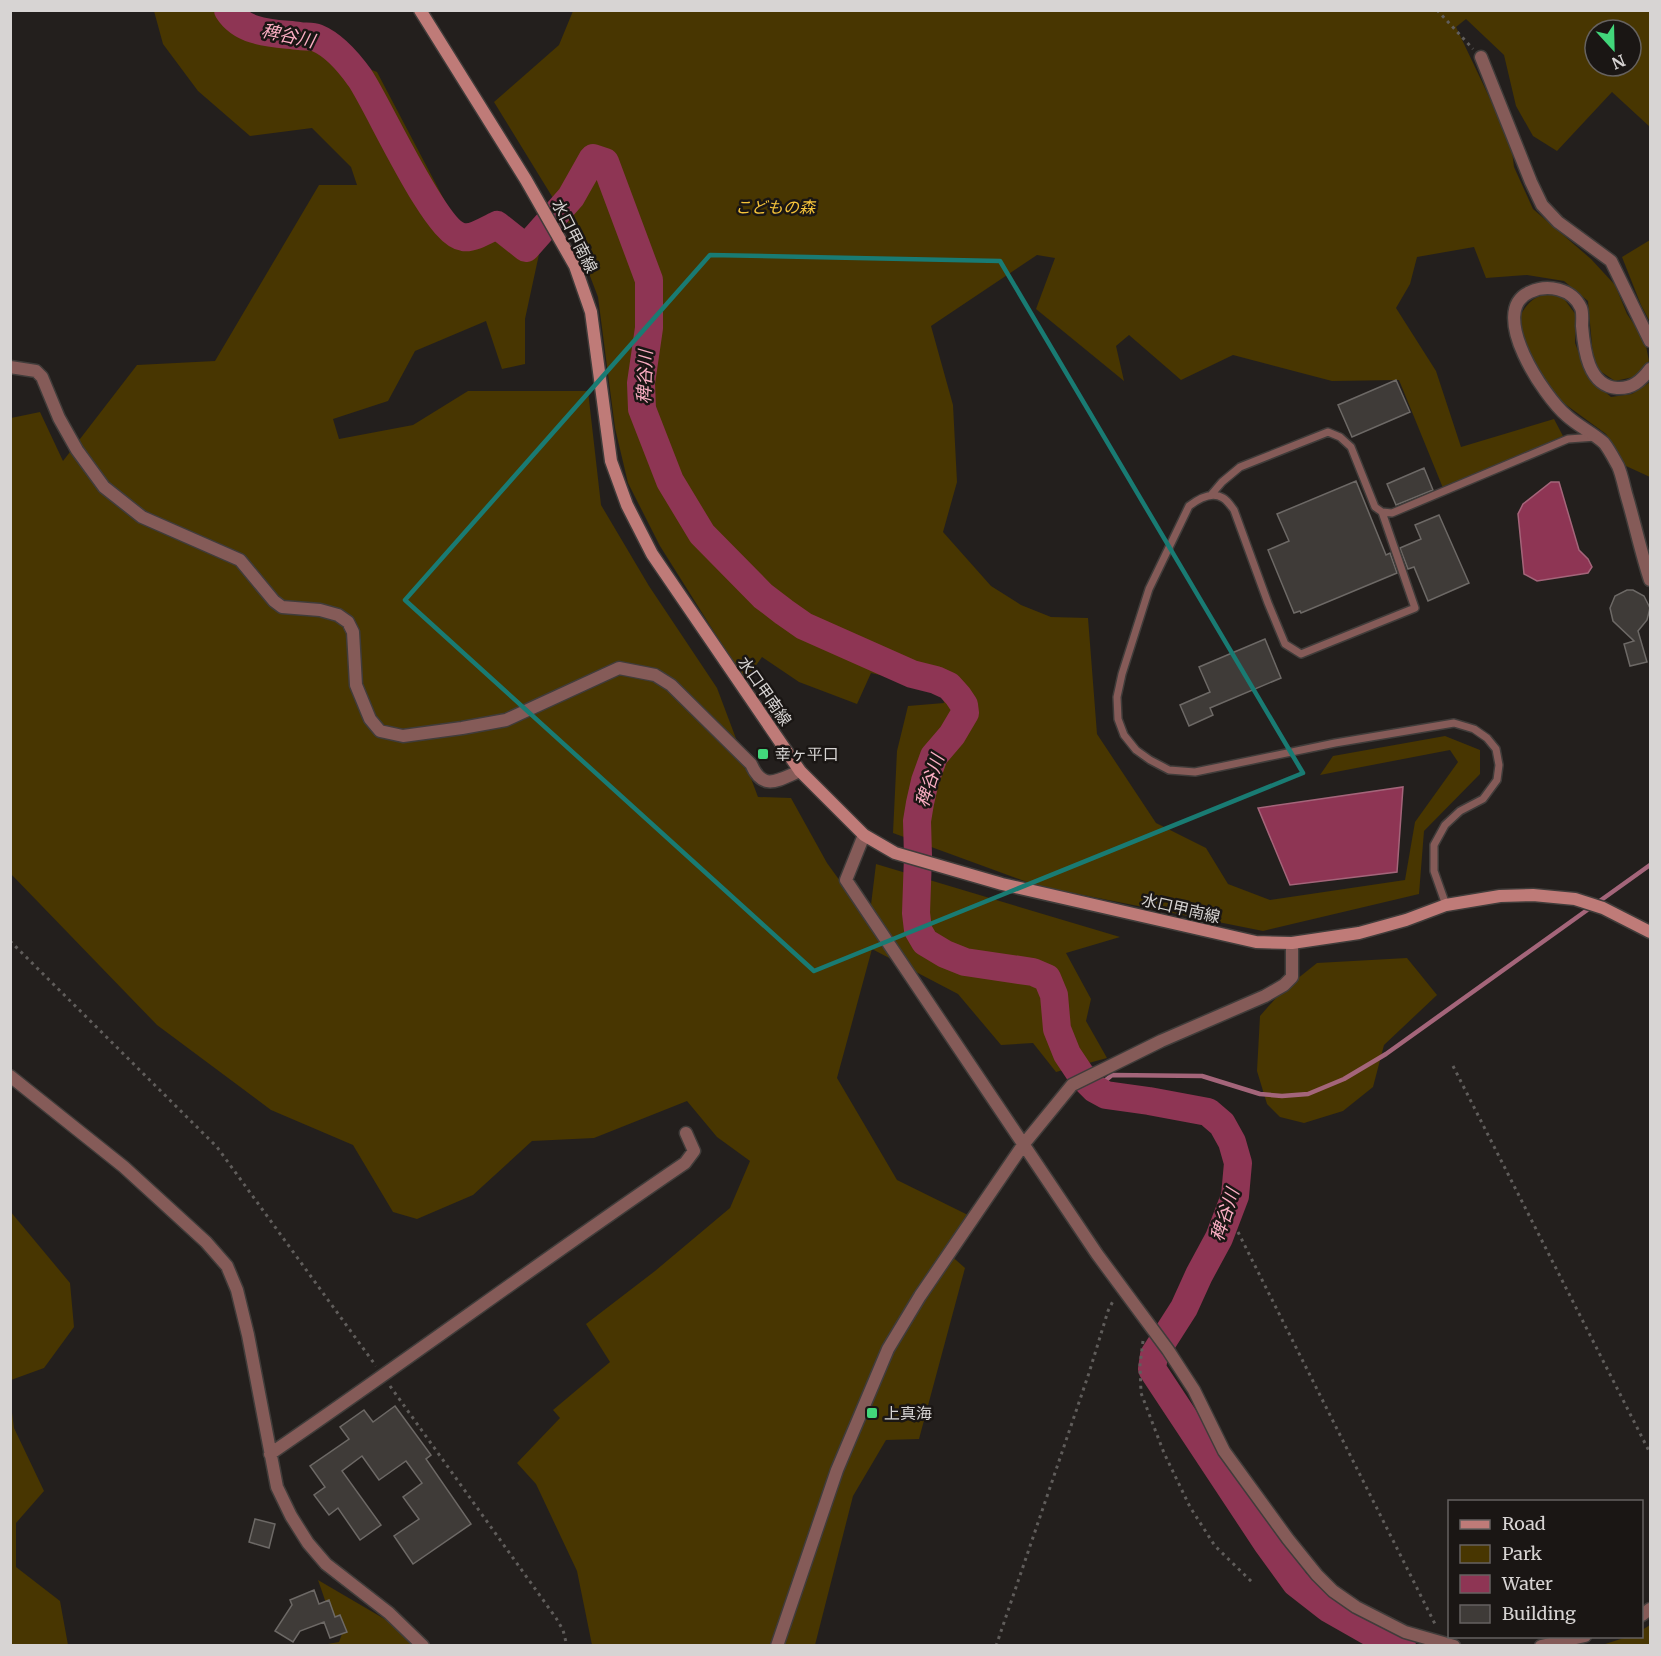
<svg xmlns="http://www.w3.org/2000/svg" width="1661" height="1656" font-family="Merriweather,'Noto Sans JP',serif">
  <rect width="100%" height="100%" fill="#231f1d"/>
  <path fill="#483601" fill-rule="evenodd" d="M154,11H229L233,22L314,48L377,72L468,245L534,226L541,245L525,319V364L502,369L486,321L415,351L388,401L333,419L339,439L413,425L468,391H588L601,505L649,586L717,688L758,797L791,798L827,863L869,921L876,864L1120,937L1066,953L1091,999L1086,1021L1107,1058L1056,1072L1033,1043L1001,1045L958,994L872,949L837,1078L897,1180L970,1216L948,1253L965,1268L919,1439L886,1440L853,1496L815,1645H592L577,1571L536,1484L517,1463L560,1418L553,1410L610,1362L586,1324L655,1271L730,1208L750,1161L717,1137L687,1101L594,1138L532,1141L473,1195L417,1219L393,1212L353,1145L271,1110L157,1025L11,874V418L40,412L63,461L137,365L215,361L319,185H357L351,167L312,128L250,136L198,91L163,44Z
    M573,11H1650V127L1612,92L1557,151L1533,136L1516,106L1504,55L1466,19L1456,27L1511,143L1514,167L1533,209L1591,259L1615,285L1627,314L1645,341L1649,361L1638,376L1615,381L1594,367L1588,301L1564,281L1527,275L1486,278L1474,247L1417,257L1410,284L1396,308L1436,371L1461,447L1554,419L1563,436L1443,488L1399,380L1332,381L1233,355L1181,380L1129,335L1116,346L1124,381L1036,309L1055,258L1037,255L931,326L953,405L957,482L943,532L991,586L1021,605L1051,617L1088,618L1097,734L1156,823L1206,848L1228,884L1270,900L1405,880L1415,822L1458,762L1450,750L1320,775L1333,756L1445,736L1480,750V774L1424,831L1419,894L1263,931L1038,886L893,833L897,751L908,706L944,703L941,689L871,673L857,704L799,682L762,657L745,681L660,546L628,483L615,428L598,297L572,229L494,102L559,45ZM1595,30H1631V66H1595Z
    M1650,240V322L1641,305L1622,257Z
    M1551,293L1562,296L1576,315L1575,343L1588,377L1611,397L1632,394L1650,382V477L1626,466L1606,434L1558,399L1539,373L1517,322C1526,304 1531,297 1551,293Z
    M1407,958L1437,995L1384,1045L1373,1087L1343,1111L1304,1123L1280,1117L1267,1104L1257,1071L1260,1016L1282,991L1317,963Z
    M10,1211L70,1283L74,1327L44,1368L11,1380Z
    M11,1405L14,1428L44,1491L16,1523V1567L60,1601L68,1645H11Z
    M318,1580L400,1628L413,1645H322L339,1642L343,1631L327,1606Z
    M1650,1625V1645H1602L1627,1637L1642,1636V1630Z"/>
  <path fill="#8e3554" stroke="#a4657a" stroke-width="1.5" d="M1551,482H1559L1579,550L1588,559L1592,567L1588,573L1537,581L1524,574L1518,514L1523,504Z
    M1403,787L1397,872L1290,885L1258,808Z"/>
  <g fill="none" stroke-linecap="round" stroke-linejoin="round">
    <path stroke="#a4657a" stroke-width="4.5" d="M1095,1089L1112,1075L1202,1076L1260,1094L1282,1096L1308,1094L1344,1079L1386,1054L1650,865"/>
    <path stroke="#8e3554" stroke-width="28" d="M228,10C243,34 275,33 299,36C304,37 312,36 317,38C334,45 350,64 360,78C379,106 435,233 463,237C473,239 488,229 497,225L526,248L571,197L593,158L605,162L649,280V328L641,383L642,409L670,481L702,534L763,596L784,612L804,626L912,674L936,680L949,686L958,696L964,705L965,713L952,735L934,756L925,781L920,803L917,821L918,856L916,913L918,930L925,942L945,954L965,962L1033,972L1047,978L1054,995L1057,1029L1067,1054L1081,1075L1095,1089L1106,1095L1149,1101L1208,1112L1222,1124L1232,1142L1238,1163L1235,1196L1219,1238L1199,1275L1184,1308L1154,1355L1152,1369L1267,1543L1296,1583L1328,1608L1372,1633L1402,1646"/>
  </g>
  <path fill="#3f3b38" stroke="#6d6966" stroke-width="1.5" d="M1396,380L1410,412L1352,437L1338,405Z
    M1424,468L1433,490L1396,505L1387,484Z
    M1356,481L1386,555L1390,553L1397,573L1301,613L1300,611L1294,613L1268,550L1289,541L1277,514Z
    M1439,515L1469,583L1428,601L1414,567L1408,569L1400,548L1421,539L1415,525Z
    M1627,590H1633L1644,596L1650,608L1647,620L1638,631L1647,662L1630,666L1624,644L1634,641L1613,621L1610,608L1615,596Z
    M1265,639L1281,678L1210,708L1213,715L1189,726L1180,705L1210,692L1199,667Z
    M395,1406L431,1455L426,1459L471,1524L413,1564L394,1536L419,1519L403,1497L422,1483L406,1461L379,1480L362,1456L342,1471L381,1525L360,1540L338,1508L329,1515L314,1495L325,1487L310,1466L349,1439L340,1427L364,1410L373,1422Z
    M255,1519L275,1524L269,1548L249,1542Z
    M314,1590L319,1604L329,1600L335,1617L340,1615L347,1632L330,1638L324,1622L300,1631L293,1642L275,1631L292,1605L290,1600Z"/>
  <g fill="none" stroke-linecap="round" stroke-linejoin="round">
    <defs>
      <path id="lane" d="M1211,495L1222,482L1240,467L1328,432L1340,437L1351,447L1375,507L1382,512L1392,513L1568,439L1596,437
        M1382,512L1415,608L1301,654L1285,644L1268,603L1234,510C1231,506 1227,500 1223,498C1212,491 1198,499 1189,506L1149,589L1122,674L1117,697L1118,719L1124,735L1136,750L1150,760L1169,770L1195,772L1335,743L1454,723L1474,729L1487,738L1496,749L1499,765L1497,780L1483,799L1460,811L1445,825L1434,845V871L1446,905"/>
      <path id="street" d="M1481,57L1531,182L1542,205L1558,222L1611,261L1650,341
        M10,367L36,371L42,377L59,418L77,450L104,487L142,517L240,560L274,601L282,607L320,610L338,615L348,622L353,632L356,685L370,719L380,731L403,736L462,728L506,720L619,668L655,675L671,685L751,764C763,792 778,780 800,771
        M1650,369C1641,381 1632,389 1617,388C1588,386 1584,349 1582,326C1582,321 1583,313 1581,308C1572,288 1547,284 1530,292C1486,311 1545,398 1567,416C1578,426 1593,433 1604,443C1609,449 1614,459 1618,466C1622,475 1624,487 1627,497C1635,524 1641,553 1650,580
        M864,835L846,880L1097,1254L1168,1350L1194,1390L1224,1451L1288,1539L1317,1575L1333,1591L1356,1607L1405,1632L1454,1646
        M10,1076L124,1167L206,1242L227,1266L237,1290L248,1335L277,1487L291,1516L308,1543L326,1564L389,1613L423,1646
        M270,1454C409,1359 545,1258 685,1163L694,1151L686,1133
        M1642,1615L1650,1609
        M777,1646L837,1470L888,1349L920,1296L1023,1145L1072,1085L1161,1041L1265,996L1284,985L1292,977V943
        M1541,1646L1585,1636"/>
      <path id="secondary" d="M420,10L526,180L575,266L591,312L611,461L627,505L652,554L800,771L864,835L895,853L1002,884L1256,942L1292,943L1359,933L1406,920L1446,905L1500,896L1533,895L1575,899L1603,908L1650,932"/>
    </defs>
    <use href="#lane" stroke="#403c3a" stroke-width="10"/>
    <use href="#street" stroke="#403c3a" stroke-width="15"/>
    <use href="#secondary" stroke="#403c3a" stroke-width="15"/>
    <path stroke="#605d5b" stroke-width="3" stroke-dasharray="3 4.5" stroke-linecap="butt" d="M1437,10L1473,49
      M10,941L217,1147L376,1366
      M1453,1066L1650,1453
      M1238,1232L1436,1626
      M1143,1341L1140,1365L1141,1393L1164,1453L1190,1507L1215,1546L1252,1582
      M390,1386L556,1618L563,1630L567,1646
      M996,1646L1089,1373L1108,1311L1114,1299"/>
    <use href="#lane" stroke="#855b58" stroke-width="7"/>
    <use href="#street" stroke="#855b58" stroke-width="12"/>
    <use href="#secondary" stroke="#bf7b78" stroke-width="12"/>
  </g>
  <path fill="none" stroke="#197b73" stroke-width="4.5" stroke-linejoin="round" d="M710,255L1000,261L1303,773L814,971L405,600Z"/>
  <g fill="#42d77b" stroke="#1a1614" stroke-width="2">
    <rect x="757" y="748" width="12" height="12" rx="3"/>
    <rect x="866" y="1407" width="12" height="12" rx="3"/>
  </g>
  <g text-anchor="middle" stroke-width="5" stroke-linejoin="round" paint-order="stroke">
    <g font-size="16" font-style="italic" fill="#f5c33a" stroke="#1a1614">
      <text x="775" y="213">こどもの森</text>
    </g>
    <g font-size="16" fill="#d7d4d3" stroke="#1a1614">
      <text transform="translate(575 236) rotate(63)" y="6">水口甲南線</text>
      <text transform="translate(765 691) rotate(55)" y="6">水口甲南線</text>
      <text transform="translate(1181 908) rotate(13)" y="6">水口甲南線</text>
    </g>
    <g font-size="16" fill="#d7d4d3" stroke="#1a1614" text-anchor="start">
      <text x="775" y="760">幸ヶ平口</text>
      <text x="884" y="1419">上真海</text>
    </g>
    <g font-size="18" font-style="italic" fill="#fbaec3" stroke="#1a1614">
      <text transform="translate(288 36) rotate(12)" y="6">稗谷川</text>
      <text transform="translate(645 377) rotate(-88)" y="6">稗谷川</text>
      <text transform="translate(930 781) rotate(-72)" y="6">稗谷川</text>
      <text transform="translate(1225 1215) rotate(-72)" y="6">稗谷川</text>
    </g>
  </g>
  <rect width="1661" height="1656" fill="none" stroke="#d7d4d3" stroke-width="24"/>
  <rect x="1448" y="1500" width="195" height="138" fill="#1a1614" stroke="#666260" stroke-width="1.5"/>
  <rect x="1460" y="1520" width="30" height="9" fill="#bf7b78" stroke="#666260" stroke-width="1.5"/>
  <text x="1502" y="1530" font-size="18" fill="#d7d4d3">Road</text>
  <rect x="1460" y="1545" width="30" height="18" fill="#483601" stroke="#666260" stroke-width="1.5"/>
  <text x="1502" y="1560" font-size="18" fill="#d7d4d3">Park</text>
  <rect x="1460" y="1575" width="30" height="18" fill="#8e3554" stroke="#666260" stroke-width="1.5"/>
  <text x="1502" y="1590" font-size="18" fill="#d7d4d3">Water</text>
  <rect x="1460" y="1605" width="30" height="18" fill="#3f3b38" stroke="#666260" stroke-width="1.5"/>
  <text x="1502" y="1620" font-size="18" fill="#d7d4d3">Building</text>
  <g transform="translate(1613 48) rotate(158)"><circle r="28" fill="#1a1614" stroke="#666260" stroke-width="1.5"/>
  <path d="M0-4.5L10 22L0 15L-10 22Z" fill="#42d77b"/>
  <text y="-9" font-size="16" font-weight="bold" text-anchor="middle" fill="#d7d4d3">N</text>
  </g>
</svg>
